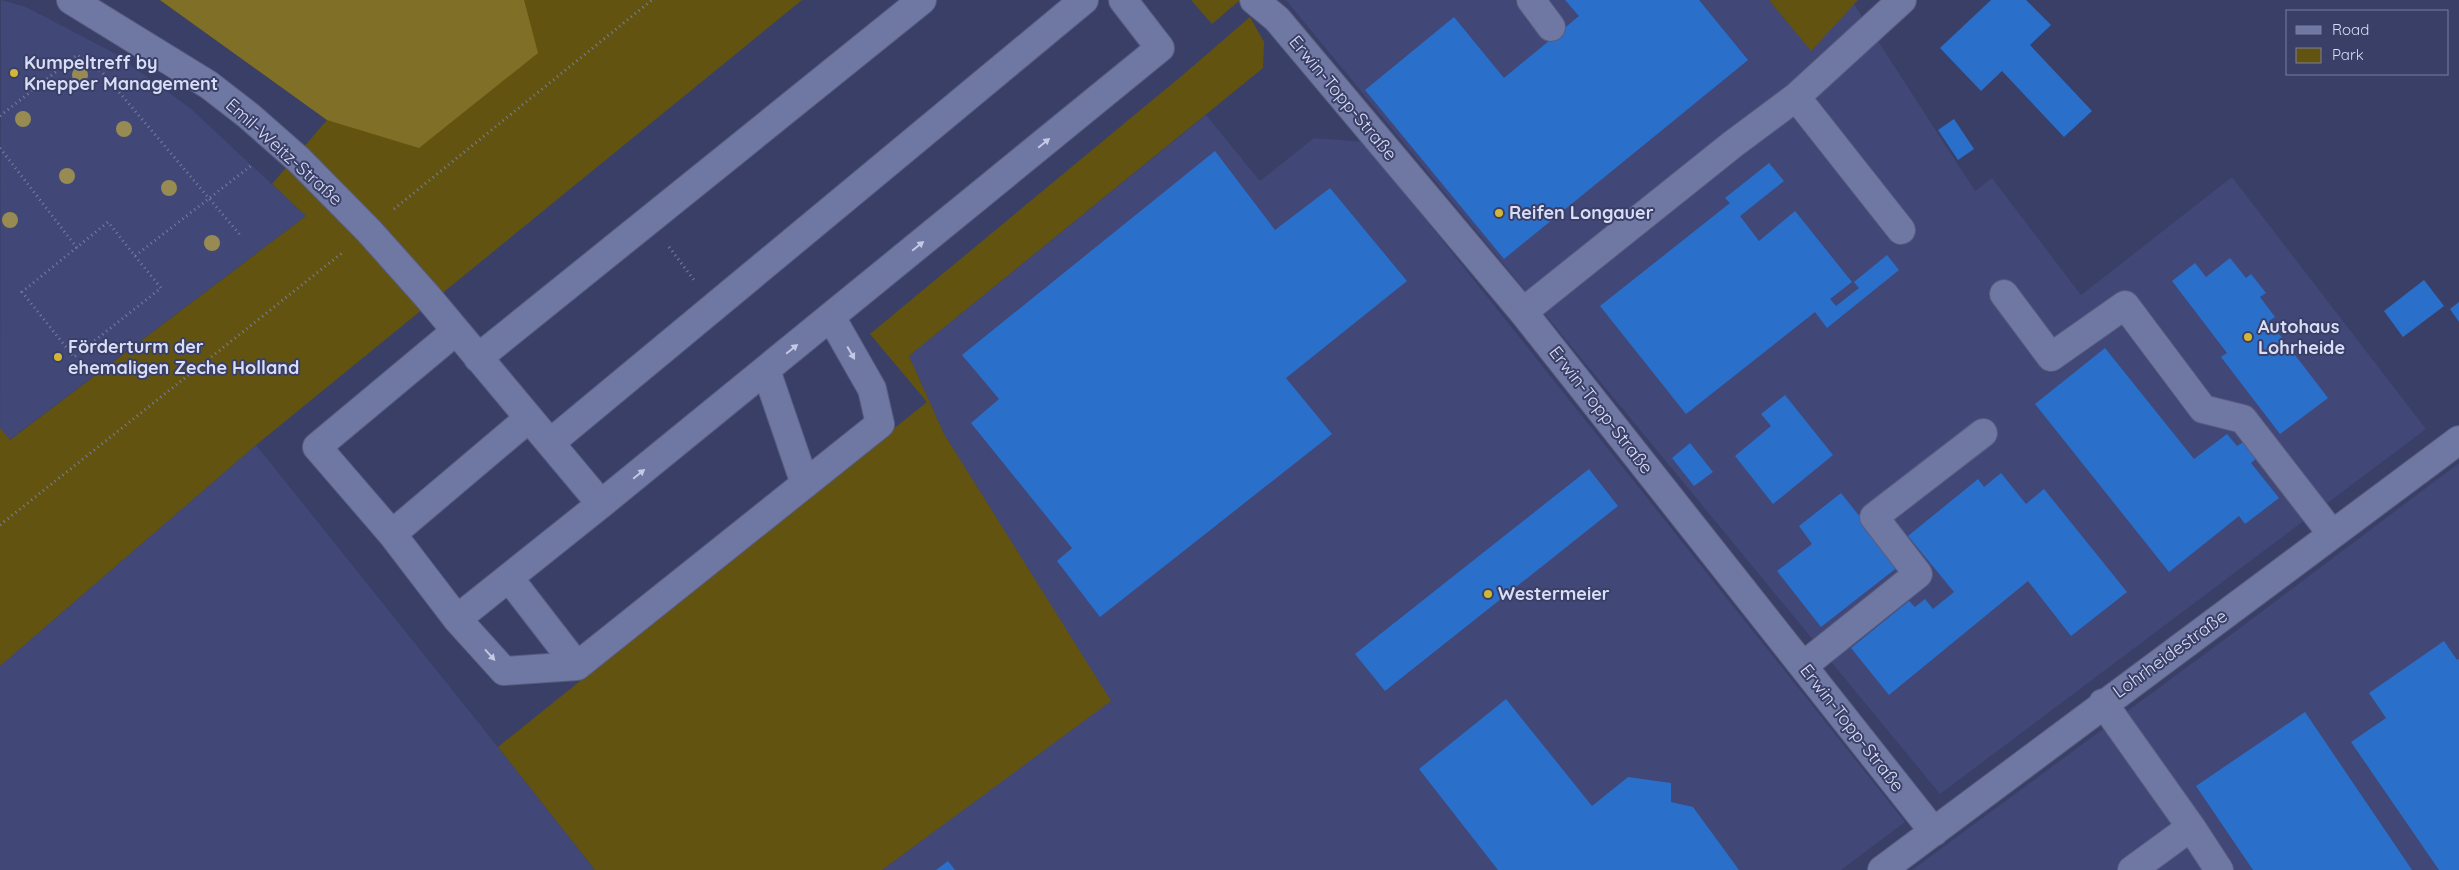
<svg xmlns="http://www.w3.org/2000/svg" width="2459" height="870" font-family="Quicksand,sans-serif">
  <rect width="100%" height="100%" fill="#3a3f67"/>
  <path fill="#414776" d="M1,0L26,7L114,53L190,108L306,216L0,447Z
    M1286,0H1769L1811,50L1854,4L1975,191L1992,178L2081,295L2232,177L2426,429L1940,794Z
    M1206,115L1260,181L1314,138L1364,142L1905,822L1841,870H882L1110,701L944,434L909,356Z
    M256,445L498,747L595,870H0V666Z
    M2459,463V870H1912L2244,625Z"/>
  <path fill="#625410" d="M160,0H802L256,445L0,666V428L10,440L306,216L272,184L327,120Z
    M1191,0H1240L1212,24Z
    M1769,0H1858L1811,51Z
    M1250,17L1264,42L1263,68L909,356L944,434L1111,701L882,870H595L498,747L927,402L870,334L1184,74Z"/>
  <path fill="#807027" d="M160,0H524L538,53L419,148L327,120Z"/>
  <path fill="#2a70cb" d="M1565,0H1699L1748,60L1504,259L1365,90L1454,17L1504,78L1579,16Z
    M1991,0H2026L2051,25L2030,45L2092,111L2064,137L2002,71L1981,91L1940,48Z
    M1954,119L1974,149L1958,160L1938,130Z
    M1215,151L1275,230L1330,188L1407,281L1286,378L1332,434L1100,617L1057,561L1072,548L971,423L999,399L962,355Z
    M1769,163L1784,181L1740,216L1759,241L1795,211L1852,282L1830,299L1836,306L1859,288L1854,282L1887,255L1899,270L1827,328L1815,312L1686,414L1600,306L1730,203L1725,198Z
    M2230,258L2246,278L2251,274L2266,293L2260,297L2275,317L2269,321L2328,398L2280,434L2221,357L2227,353L2172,281L2195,263L2206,277Z
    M2424,280L2444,306L2403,337L2384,311Z
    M2459,302V322L2450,309Z
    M2105,348L2194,459L2227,434L2237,446L2245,441L2258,457L2251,463L2279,498L2245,524L2239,516L2169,572L2035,404Z
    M1785,395L1833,455L1773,504L1735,456L1771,426L1761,414Z
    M1690,443L1713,472L1694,486L1672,458Z
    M1589,469L1618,506L1385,691L1355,654Z
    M2001,473L2026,504L2044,489L2127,592L2071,636L2028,581L1889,695L1851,648L1909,601L1915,607L1925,599L1933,609L1954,592L1908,536L1978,479L1984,487Z
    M1841,493L1899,566L1821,627L1777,571L1812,544L1799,526Z
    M2444,641L2457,660L2459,659V870H2439L2351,742L2386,718L2369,693Z
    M1506,699L1592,806L1628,777L1671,783V802L1693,807L1739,870H1498L1419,769Z
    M2305,712L2412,870H2253L2196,786Z
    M948,861L955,870H936Z"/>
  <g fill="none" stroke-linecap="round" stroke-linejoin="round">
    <defs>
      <path id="minor" d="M71,0L209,85L249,116L299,160L369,231L427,296L601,504
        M1254,0L1277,19L1523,312L1934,832
        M1531,0L1551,27
        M1796,97L1902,0
        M2004,294L2051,357L2125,305L2203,409L2243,419L2332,534
        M1523,312L1733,144L1796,97L1901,230
        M456,331L317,447L392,534L529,418
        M478,358L922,0
        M766,370L805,484
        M550,443L1084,0
        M392,534L457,619L601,504L1160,48L1123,0
        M509,578L577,666L880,424L872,389L831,317
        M457,619L504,671L577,666
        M1803,666L1918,574L1874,517L1983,433
        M2103,703L2191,827L2132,870
        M2191,827L2219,870
        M1882,870L2459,440"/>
    </defs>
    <use href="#minor" stroke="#585c7f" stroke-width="30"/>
    <path stroke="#7a7fa1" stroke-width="3" stroke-dasharray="1 4" stroke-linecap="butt" d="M0,116L77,55L102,72L241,236
      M0,148L77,248
      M394,209L652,0
      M669,247L694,280
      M135,256L161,288L74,357L22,292L108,222L135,256L252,165
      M0,525L342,253"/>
    <use href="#minor" stroke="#6f77a3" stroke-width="28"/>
  </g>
  <g fill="#988a53">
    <circle cx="80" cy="75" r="8"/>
    <circle cx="23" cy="119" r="8"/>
    <circle cx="124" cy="129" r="8"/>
    <circle cx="67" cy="176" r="8"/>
    <circle cx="169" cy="188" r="8"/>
    <circle cx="10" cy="220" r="8"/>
    <circle cx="212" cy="243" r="8"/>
  </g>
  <defs><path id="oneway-solid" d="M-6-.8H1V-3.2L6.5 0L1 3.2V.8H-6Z" transform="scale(1.25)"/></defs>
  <g fill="#c4c9e6">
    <use href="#oneway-solid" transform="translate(1044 143) rotate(-39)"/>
    <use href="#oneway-solid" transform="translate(918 246) rotate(-39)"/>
    <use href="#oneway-solid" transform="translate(792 349) rotate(-39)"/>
    <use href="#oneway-solid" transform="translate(851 353) rotate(60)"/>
    <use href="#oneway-solid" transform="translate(639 474) rotate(-39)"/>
    <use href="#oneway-solid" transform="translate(490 655) rotate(48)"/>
  </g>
  <g fill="#d2b736" stroke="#3a3f67" stroke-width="2">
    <circle cx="14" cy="73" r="5"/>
    <circle cx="1499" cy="213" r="5"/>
    <circle cx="2248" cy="337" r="5"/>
    <circle cx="58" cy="357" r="5"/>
    <circle cx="1488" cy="594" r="5"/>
  </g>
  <g text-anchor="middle" stroke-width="4" stroke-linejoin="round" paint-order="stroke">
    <g font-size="18" font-weight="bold" fill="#d9def7" stroke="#3a3f67" text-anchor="start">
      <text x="24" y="69">Kumpeltreff by<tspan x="24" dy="21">Knepper Management</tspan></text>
      <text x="1509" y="219">Reifen Longauer</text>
      <text x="2258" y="333">Autohaus<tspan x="2258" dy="21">Lohrheide</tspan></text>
      <text x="68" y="353">Förderturm der<tspan x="68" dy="21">ehemaligen Zeche Holland</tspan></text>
      <text x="1498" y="600">Westermeier</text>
    </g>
    <g font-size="18" fill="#d9def7" stroke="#3a3f67">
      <text transform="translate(1343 98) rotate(50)" y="6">Erwin-Topp-Straße</text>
      <text transform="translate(284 152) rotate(42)" y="6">Emil-Weitz-Straße</text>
      <text transform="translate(1601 410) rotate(52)" y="6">Erwin-Topp-Straße</text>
      <text transform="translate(2170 654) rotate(-36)" y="6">Lohrheidestraße</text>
      <text transform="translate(1852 728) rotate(52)" y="6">Erwin-Topp-Straße</text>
    </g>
  </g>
  <rect x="2286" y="10" width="162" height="65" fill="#3a3f67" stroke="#7a7fa1"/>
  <rect x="2296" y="26" width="25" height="8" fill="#6f77a3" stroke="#7a7fa1"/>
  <text x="2332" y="35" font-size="15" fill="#d9def7">Road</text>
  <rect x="2296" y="48" width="25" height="15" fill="#625410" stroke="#7a7fa1"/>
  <text x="2332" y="60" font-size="15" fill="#d9def7">Park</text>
</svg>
